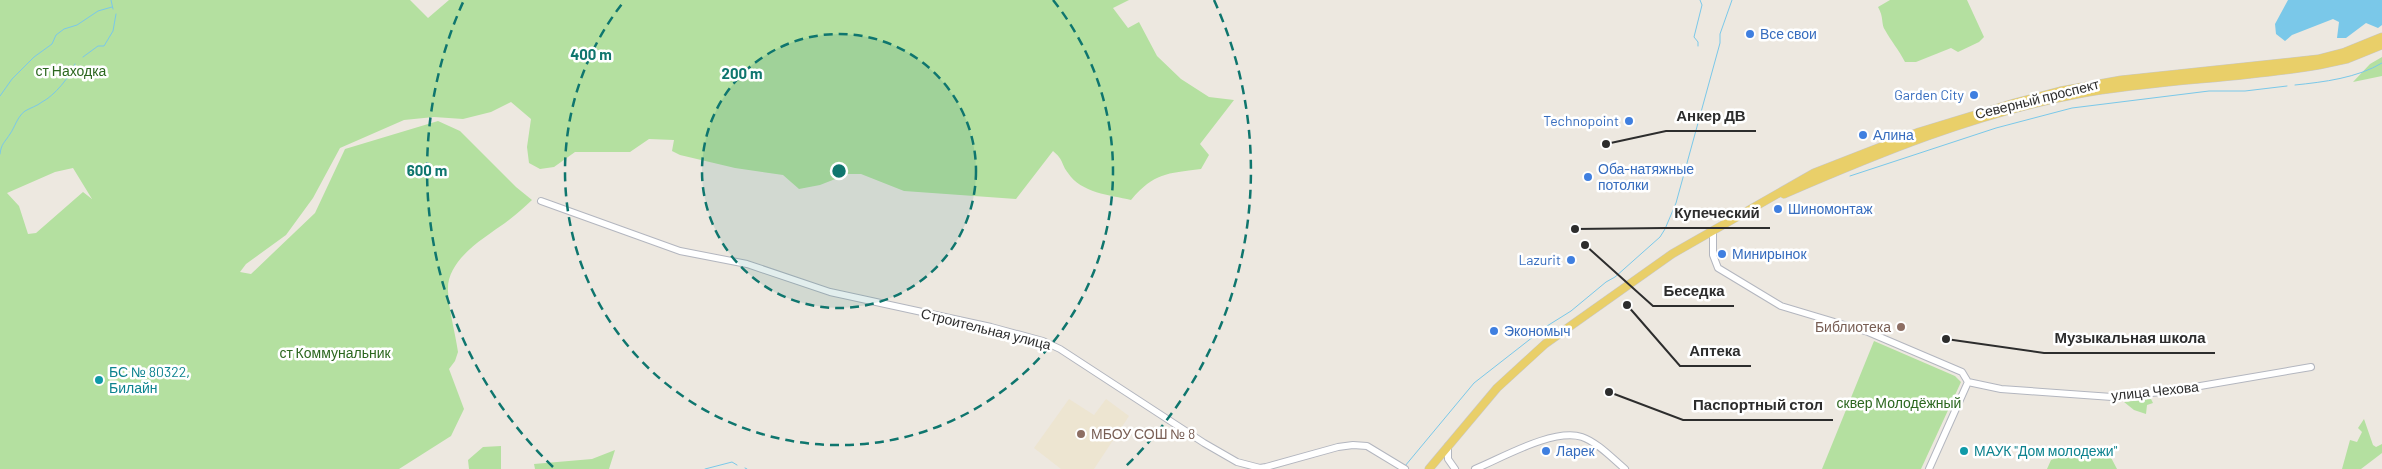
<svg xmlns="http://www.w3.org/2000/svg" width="2382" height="469" font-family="Barlow,sans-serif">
  <rect width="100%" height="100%" fill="#ede8e0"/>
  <path fill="#ede5d1" d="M1069,399L1094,415L1106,399L1129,416L1094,469H1061L1034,448Z"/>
  <path fill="#b4e0a0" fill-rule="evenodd" d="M0,0H410L428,18L449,0H1129L1113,8L1128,28L1139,22L1157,56L1181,79L1209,97L1234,100L1200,144L1209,155L1201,169C1166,174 1155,172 1131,200C1110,195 1081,193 1068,173C1061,164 1064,160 1053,151L1016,199L904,191L861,174H848L820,185L799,189L783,175L735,168L680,155L672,151L674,140L649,139L630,152H575L554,167L540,169L529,163L527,147L531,119L511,102L491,112L463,119L434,117L404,120L340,148L313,198L286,235L246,264L240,272L251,274L315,213L345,149L438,121L460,131L516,187L532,200C523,208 515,216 505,223C484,238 446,260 448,291C449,311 455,332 458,352L455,361L449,369L464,409L451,436L399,469H0ZM73,168L92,199L83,192L36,233L28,234L19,206L7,193L55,172Z
    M1890,0H1967L1984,37L1979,42L1958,52L1951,48L1916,62H1905C1899,50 1891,41 1885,30C1881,25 1884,17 1878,7Z
    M2382,57V76L2353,82L2370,64Z
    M1874,341L1955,376L1961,382L1921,469H1822Z
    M2151,399L2153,403L2147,405L2146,414L2134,410L2124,402Z
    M2364,419L2373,445L2376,447L2382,444V453L2361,469H2342L2350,440L2357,442L2362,432L2358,428Z
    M501,446V469H469L468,460L483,447Z
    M2081,448L2093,453L2107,450L2117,469H2047L2051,460Z
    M615,450L609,469H535L534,464L592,459Z"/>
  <path fill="#7ac8e9" d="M2288,0H2382V25L2378,28L2366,23L2346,38H2337L2339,22L2333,19L2292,35L2285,41L2276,34L2275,24Z"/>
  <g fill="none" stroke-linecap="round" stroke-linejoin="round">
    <path stroke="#7ac8e9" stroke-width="1" d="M111,0L113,9
      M1698,46V42L1694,37L1702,5L1700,0
      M83,57L98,46H104L113,31L116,14
      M2295,85C2324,82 2357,78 2382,63
      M0,96L12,79L34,57L52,44L56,35L64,29L77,25L98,11L112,7
      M0,154C1,144 5,142 10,134C15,127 17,117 25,111C30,108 37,106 42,102C54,96 70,77 75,64
      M1850,176L1996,128L2072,108L2209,91H2245L2287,86
      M1405,466L1474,383L1547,326L1571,311L1606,282L1615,277L1660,237L1665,229L1676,203L1720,43V34L1732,0
      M745,468L747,469
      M705,469L732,462L737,465"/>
    <defs>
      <path id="secondary" d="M541,201L680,251L747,264L830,292L991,327L1043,341L1060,349L1204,443L1237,462L1260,468L1266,467L1338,447L1353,445L1367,446L1405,469
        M1713,231V255L1718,268L1781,306L1868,332L1962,372L1968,382
        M1968,382L2001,389L2112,397L2171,391L2311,367
        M1448,446V459L1455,469
        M1475,469C1502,458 1553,428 1582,437C1597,442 1613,459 1625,469
        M1929,469L1968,382"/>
      <path id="primary" d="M1784,194C1879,153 1976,113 2078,94C2158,79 2239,79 2319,65L2347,59L2382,45
        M1429,469L1497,388L1545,344L1672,254L1814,173L1919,132L2014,103L2060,91L2121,80L2318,59L2345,52L2382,37"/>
    </defs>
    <use href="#secondary" stroke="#b3b6bf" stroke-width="8"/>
    <use href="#primary" stroke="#c8c8c8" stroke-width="9"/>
    <use href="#secondary" stroke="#fff" stroke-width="6"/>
    <use href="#primary" stroke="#e9cf69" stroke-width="8"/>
  </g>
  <circle cx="839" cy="171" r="137" fill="#0f766e" fill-opacity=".12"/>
  <g fill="none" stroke="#0f766e" stroke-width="2.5" stroke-dasharray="9 6">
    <circle cx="839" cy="171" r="137"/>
    <path d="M1053 0A274 274 0 1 1 625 0"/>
    <path d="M553 467A412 412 0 0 1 464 0M1214 0A412 412 0 0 1 1125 467"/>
  </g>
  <g fill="#3f7fe0" stroke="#fff" stroke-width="2">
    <circle cx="1750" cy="34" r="5"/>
    <circle cx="1974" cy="95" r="5"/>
    <circle cx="1629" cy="121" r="5"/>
    <circle cx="1863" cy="135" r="5"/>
    <circle cx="1588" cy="177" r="5"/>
    <circle cx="1778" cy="209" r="5"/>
    <circle cx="1722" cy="254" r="5"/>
    <circle cx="1571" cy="260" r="5"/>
    <circle cx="1494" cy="331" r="5"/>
    <circle cx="1546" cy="451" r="5"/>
  </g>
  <g fill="#8d6e63" stroke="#fff" stroke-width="2">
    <circle cx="1901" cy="327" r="5"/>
    <circle cx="1081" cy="434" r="5"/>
  </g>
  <g fill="#0f9aa8" stroke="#fff" stroke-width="2">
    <circle cx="99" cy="380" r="5"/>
    <circle cx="1964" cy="451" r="5"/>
  </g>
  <g text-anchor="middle" stroke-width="5" stroke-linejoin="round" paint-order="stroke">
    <g font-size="14" fill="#366cbe" stroke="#fff" text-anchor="start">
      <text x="1760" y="39">Все свои</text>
      <text x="1964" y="100" text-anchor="end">Garden City</text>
      <text x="1619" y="126" text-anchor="end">Technopoint</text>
      <text x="1873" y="140">Алина</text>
      <text x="1598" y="174">Оба-натяжные<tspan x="1598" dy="16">потолки</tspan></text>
      <text x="1788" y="214">Шиномонтаж</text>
      <text x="1732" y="259">Минирынок</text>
      <text x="1561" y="265" text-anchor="end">Lazurit</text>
      <text x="1504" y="336">Экономыч</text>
      <text x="1556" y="456">Ларек</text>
    </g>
    <g font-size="14" fill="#2c671f" stroke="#fff">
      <text x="71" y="76">ст Находка</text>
      <text x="335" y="358">ст Коммунальник</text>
      <text x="1899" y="408">сквер Молодёжный</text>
    </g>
    <g font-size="14" fill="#2d2d2d" stroke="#fff">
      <text transform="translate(2037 99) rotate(-14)" y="5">Северный проспект</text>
      <text transform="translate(986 329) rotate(14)" y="5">Строительная улица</text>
      <text transform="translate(2155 391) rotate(-6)" y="5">улица Чехова</text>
    </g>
    <g font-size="14" fill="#785e54" stroke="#fff" text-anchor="end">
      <text x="1891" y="332">Библиотека</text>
      <text x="1091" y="439" text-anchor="start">МБОУ СОШ № 8</text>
    </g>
    <g font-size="14" fill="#0d838f" stroke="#fff" text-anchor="start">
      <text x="109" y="377">БС № 80322,<tspan x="109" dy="16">Билайн</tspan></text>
      <text x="1974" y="456">МАУК "Дом молодежи"</text>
    </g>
  </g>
  <circle cx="839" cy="171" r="8" fill="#0f766e" stroke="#fff" stroke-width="2.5"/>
  <g font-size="15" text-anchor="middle" font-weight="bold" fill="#0f766e" stroke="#fff" stroke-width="5" stroke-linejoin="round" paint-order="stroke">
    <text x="591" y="60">400 m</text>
    <text x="742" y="79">200 m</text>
    <text x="427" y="176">600 m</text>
  </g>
  <path fill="none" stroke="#2d2d2d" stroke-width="2" d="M1606 144L1666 131H1756M1575 229L1665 228H1770M1585 245L1653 306H1734M1946 339L2044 353H2215M1627 305L1680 366H1751M1609 392L1683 420H1833"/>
  <g fill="#2d2d2d" stroke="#fff" stroke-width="2">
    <circle cx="1606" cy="144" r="5"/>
    <circle cx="1575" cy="229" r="5"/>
    <circle cx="1585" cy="245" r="5"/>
    <circle cx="1946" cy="339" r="5"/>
    <circle cx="1627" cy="305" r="5"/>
    <circle cx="1609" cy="392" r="5"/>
  </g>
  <g font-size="15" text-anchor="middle" font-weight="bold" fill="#2d2d2d" stroke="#fff" stroke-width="5" stroke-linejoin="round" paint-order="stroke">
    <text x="1711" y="121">Анкер ДВ</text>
    <text x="1717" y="218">Купеческий</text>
    <text x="1694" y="296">Беседка</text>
    <text x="2130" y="343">Музыкальная школа</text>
    <text x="1715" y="356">Аптека</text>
    <text x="1758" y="410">Паспортный стол</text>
  </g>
</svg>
